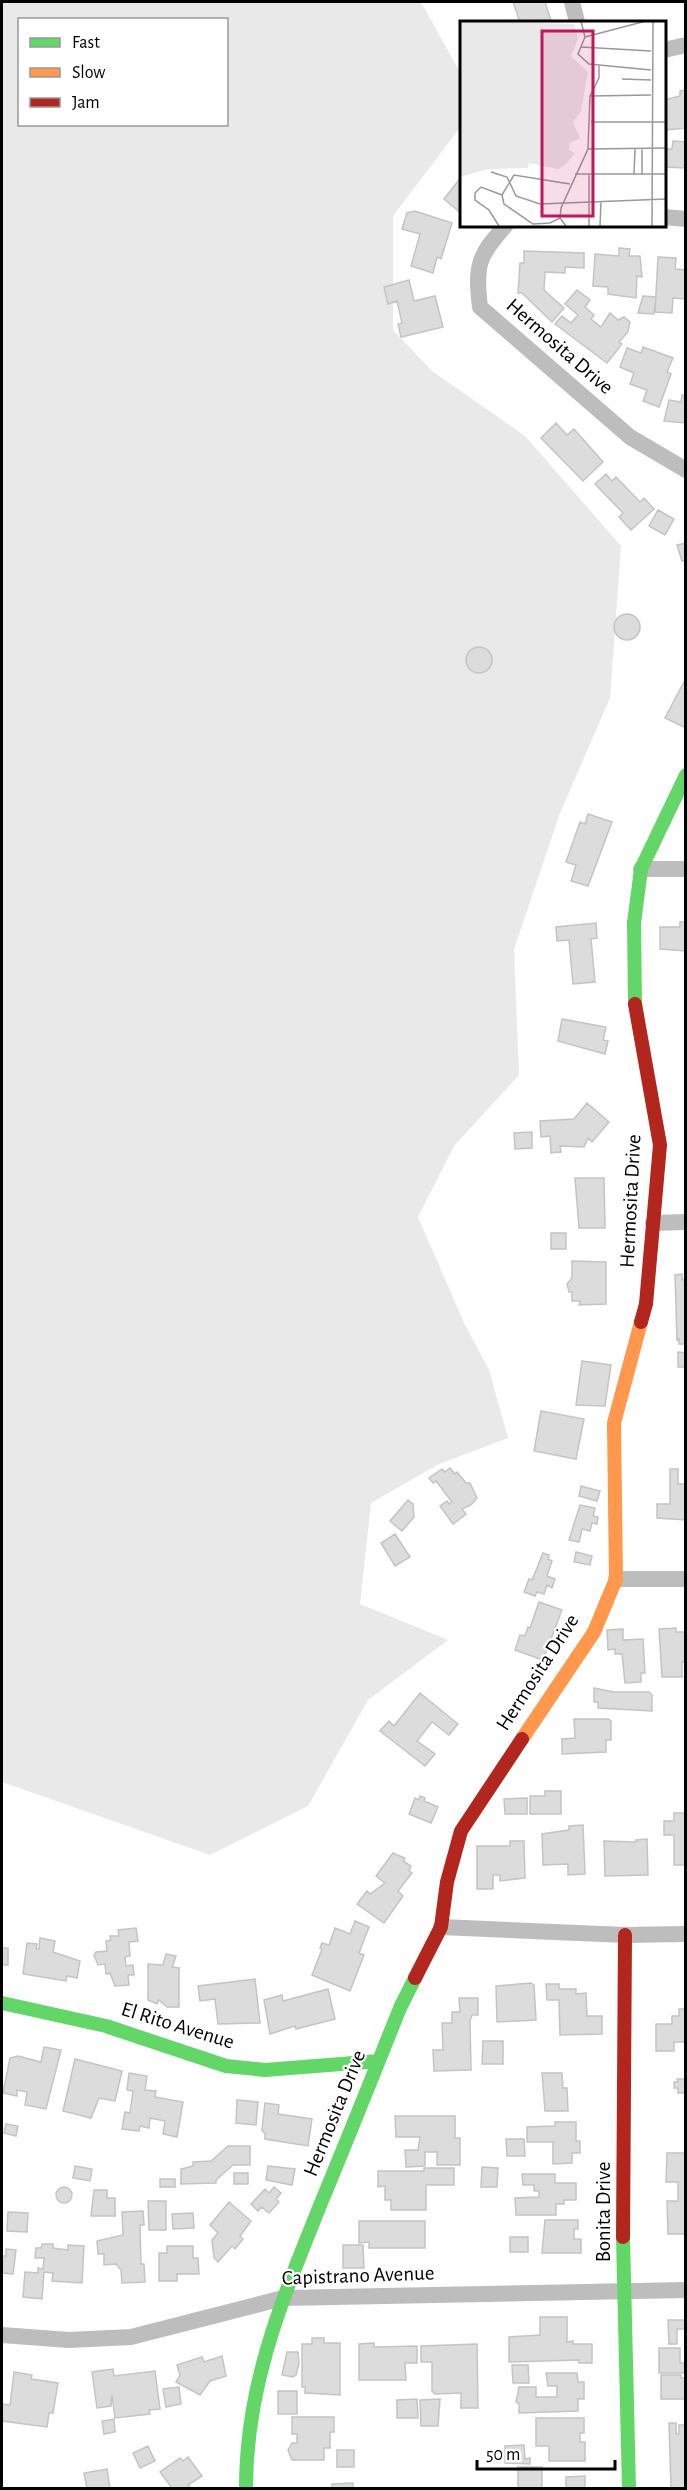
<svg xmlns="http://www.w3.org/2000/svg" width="687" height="2490" font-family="'Alegreya Sans',sans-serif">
  <rect width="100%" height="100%" fill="#fff"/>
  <path fill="#e9e9e9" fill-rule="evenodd" d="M2,2H421L462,76V125L393,216V330L432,371L525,436L621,546L610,698L560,813L514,949L519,1075L454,1146L418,1217L464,1323L489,1370L508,1438L437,1465L371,1503L360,1604L448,1640L368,1700L308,1806L210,1855L2,1782ZM20,20H226V124H20Z"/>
  <path fill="#dcdcdc" stroke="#c4c4c4" stroke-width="1.5" d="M513,2H545L551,20L520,22Z
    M686,90V128L666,130L664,100L680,96V91Z
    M673,141L686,142V168L664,167V149H672Z
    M462,176V214L444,199Z
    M415,211L452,223L441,259L437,257L433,273L411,266L420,234L402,229L407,213Z
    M619,248L630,249L629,256H640L642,277L637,276L636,298L608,294V287L593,286L595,254L619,256Z
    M524,251L584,253V268L565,267V273L545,272L544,290L564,308L552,322L522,293H518L520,263H524Z
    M658,257L676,258L675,269L686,270V299L673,298L672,313L655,312Z
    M409,280L414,301L435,296L443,327L401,337L398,324L402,323L397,301L388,304L384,287Z
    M577,290L590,300L585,307L594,315L591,319L601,327L610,313L618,320L624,317L630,322L628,332L619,342L622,344L607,363L555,324L562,316L571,323L578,315L565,304Z
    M643,296L656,297L654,314L638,313Z
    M643,347L673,358L667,372L671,374L659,407L643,401L647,390L630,384L634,373L620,367L627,348L641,353Z
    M682,395H686V423L664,421L669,400L681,402Z
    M556,423L567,435L574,429L603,462L583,481L541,438Z
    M606,474L612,481L616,477L640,502L644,498L654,509L631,530L619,517L623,513L595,484Z
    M658,510L674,519L665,535L649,526Z
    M686,543V560L682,561L677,545Z
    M614 627a13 13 0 1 1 26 0a13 13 0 1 1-26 0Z
    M466 660a13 13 0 1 1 26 0a13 13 0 1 1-26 0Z
    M686,678V728L665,718Z
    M588,814L612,822L588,886L571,881L576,865L566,862L580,822L585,824Z
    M680,922H686V951L660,949V927H680Z
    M596,923L597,938L591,939L595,982L573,984L569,940L557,941L556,927Z
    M562,1019L606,1027L603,1040L608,1041L605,1054L558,1041Z
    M587,1103L609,1122L592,1142L588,1138L584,1147L560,1146L561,1152L551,1153L550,1136L541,1137L540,1121L574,1119Z
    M532,1132V1148L515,1149L514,1133Z
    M575,1178H604L605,1228H579Z
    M551,1233H566V1249H551Z
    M572,1261L606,1262V1304L579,1305L580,1301H572V1292H569L567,1284L572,1278Z
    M682,1274V1280L686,1279V1344H679V1339L677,1340L675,1275Z
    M678,1352L686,1353V1367H678Z
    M582,1361L611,1365L605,1406L576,1405Z
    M541,1411L584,1419L576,1459L534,1451Z
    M450,1468L455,1474L457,1472L466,1483H470L477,1498L471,1505L462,1509L466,1514L453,1524L440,1506L447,1501L449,1504L452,1502L436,1481L433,1483L429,1478L442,1469L445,1472Z
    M670,1469H678V1484H686V1520L657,1518V1504H670Z
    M581,1486L600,1491L597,1501L579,1496Z
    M408,1500L413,1504L414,1517L402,1531L390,1521Z
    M580,1505L595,1508L593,1516L598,1517L597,1524L592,1523L590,1531L582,1529L579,1542L569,1540Z
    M395,1534L410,1557L395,1566L381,1543Z
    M576,1552L592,1556L590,1565L574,1562Z
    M543,1553L549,1555L548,1559L552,1561L547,1576L555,1579L552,1588L547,1585L544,1594L537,1592L535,1596L524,1592L529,1579L532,1580Z
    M539,1602L562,1610L543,1660L515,1650L520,1635L525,1636L528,1627L530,1628Z
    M676,1628V1632H686V1662H682V1677H662L659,1629Z
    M623,1629V1640L643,1639L645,1673H641V1682L625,1683L622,1654H615V1649L608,1650L607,1630Z
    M594,1688L614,1692H649L652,1695V1711L598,1708V1702H594Z
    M420,1693L458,1724L449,1735L432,1722L417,1741L435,1754L425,1766L380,1731L389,1721L394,1726Z
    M574,1719H608L611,1721V1740H606V1752L562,1754V1739L575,1738Z
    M545,1791H561V1814H530V1796H545Z
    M420,1796L425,1798L424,1801L438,1807L431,1823L409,1814L415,1798L419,1800Z
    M527,1798V1814H505L504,1799Z
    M674,1813H686V1865H674V1835H664V1821H674Z
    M583,1825L585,1874L568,1875V1864L543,1865L542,1834L569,1830V1826Z
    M647,1839L648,1875L605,1876L604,1841L636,1842V1840Z
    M510,1841H524L525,1878L500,1881V1875H493V1889H477V1846H510Z
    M393,1853L405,1858L403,1861L411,1866L409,1871L412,1873L398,1891L403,1896L384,1923L357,1904L367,1891L370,1894L385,1883L376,1876Z
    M355,1921L369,1927L359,1953L364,1955L350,1991L312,1975L322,1949L320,1948L322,1943L329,1945L335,1928L350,1934Z
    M136,1928L138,1941L129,1942L130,1956L125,1957L126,1966L133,1965L134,1975H128L129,1985L115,1986L110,1973L106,1974L105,1964L98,1965L94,1955L96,1952L107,1951L106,1941L111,1940L110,1936H119L118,1930Z
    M40,1938L55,1941L53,1952L80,1961L77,1978L67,1976L66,1981L23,1974L27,1943L37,1944L36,1949H39Z
    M2,1948H8V1965H2Z
    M166,1954L176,1956L172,1967L179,1968V2007H167L159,2000L157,2004L148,2000V1964L163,1965Z
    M255,1979L260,2023L218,2024L215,1999L200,2001L198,1986Z
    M531,1983L534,1985L536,2020L497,2022L496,1986Z
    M546,1984H559V1989H576V1994L586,1993L587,2016H602V2034L560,2035L559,2000H547Z
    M328,1989L335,2019L296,2029L295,2026L270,2034L264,2000L282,1995L283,2001Z
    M459,1998H478V2015H472L470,2021L471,2070L434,2071L433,2050H443L442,2023H452V2012H460Z
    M679,2009H686V2042H674V2051H656V2024H672V2016H679Z
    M483,2041H503V2064H482Z
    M44,2047L61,2050L46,2109L25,2105L27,2092L17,2090V2096L3,2093L10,2058L18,2056L41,2062Z
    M75,2059L122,2071L115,2101L99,2098L91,2118L63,2111Z
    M129,2073L147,2076L145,2090L156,2091L155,2097L183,2102L177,2137L163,2134L165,2121L150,2118L149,2128L140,2126L139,2131L122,2129L125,2112L130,2113L133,2091L127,2090Z
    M542,2073H562L563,2088H567L568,2111H545Z
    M677,2079H686V2093H678V2088H674V2082H678Z
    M237,2100L258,2102L256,2125L236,2123Z
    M265,2103L279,2105L278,2114L312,2119L308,2146L265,2139V2134L262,2130Z
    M395,2116H455V2138H460V2165H437V2152H425V2166L406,2167L405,2150H418L420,2137H396Z
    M555,2122H576V2141H580V2153H572V2163L553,2164V2142H527V2127L555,2126Z
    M6,2124L18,2126L16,2136L4,2133Z
    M506,2139H524L525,2156H507Z
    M228,2146H250V2165H233L216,2180V2183L181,2184V2169L193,2166V2162L211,2161Z
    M667,2153H685L686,2234H668L667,2201H678V2182H666Z
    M75,2166L92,2169L90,2181L73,2178Z
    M268,2166L295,2169L292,2185L266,2180Z
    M482,2167L498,2168L497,2187H481Z
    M424,2168H454V2185H426V2210H391V2200H385V2186L378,2187V2171H424Z
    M234,2173H248V2184H234Z
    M522,2174H555V2183H576V2200H564V2204H556V2215H516L515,2198L539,2197V2191H534V2185H523Z
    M160,2179H175V2187H160Z
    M56 2195a8 8 0 1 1 16 0a8 8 0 1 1-16 0Z
    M274,2187L281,2193L276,2199L279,2202L269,2213L261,2207L258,2211L251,2204L265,2189L269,2193Z
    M94,2190H107V2198H115V2216H91Z
    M148,2201H166V2230H149Z
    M229,2202L251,2221L240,2236L243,2239L235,2249L232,2246L218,2262L214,2258L212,2240L218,2233L210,2225Z
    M143,2211L144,2225H140L141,2264H144L145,2282L122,2283L121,2270L116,2264L104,2265V2254H98L97,2241L123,2235L122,2212Z
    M8,2212L28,2213L27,2232L7,2231Z
    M193,2213L194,2228L173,2229L172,2214Z
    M545,2220H578V2229H574V2239H581V2253H542Z
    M359,2221H425V2248H369V2242L359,2243Z
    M510,2237H528V2252H510Z
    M42,2244H53V2248L68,2250V2245L84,2246L82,2283L52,2281L53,2273L44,2272L42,2299L23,2297L25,2272L38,2273V2268L43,2269L44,2258H35L36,2248H41Z
    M343,2245H363L364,2268H343Z
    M167,2246H193V2258H198L199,2274H177V2281H159V2253H167Z
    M6,2249L16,2250L13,2274L2,2273V2256H6Z
    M540,2317H567V2342L573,2341V2344H592V2363H579V2360L509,2362V2337L540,2335Z
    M668,2320H686V2329H677V2344H669Z
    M312,2338H324V2343H340V2395L305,2393V2387H302V2344H312Z
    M374,2343V2347L417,2346V2363H405L406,2380H359V2344Z
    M477,2344L478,2408H461V2393L435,2394L432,2391V2362H421V2346Z
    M659,2348H680V2363H686V2373H659Z
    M287,2352H298L299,2364L296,2375L293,2377L282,2375Z
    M222,2356L226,2376L210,2381L200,2395L176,2382L180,2375L177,2365L202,2357L204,2362Z
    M512,2365H528L529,2383H513Z
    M113,2369L114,2376L155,2371L160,2409L149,2410L150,2414L115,2418L112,2395L111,2406L97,2408L92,2372Z
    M14,2372L32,2375L31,2379L58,2383L53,2413H49L47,2427L2,2421V2404L10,2405Z
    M546,2373H577L578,2382H584V2399H578V2411L519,2413V2404L516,2402L519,2387H536V2397H557V2386H548Z
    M661,2375H681V2378H686V2399H661Z
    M179,2387L181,2404L166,2407L163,2389Z
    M278,2391H297V2414H278Z
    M417,2399L418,2418H397V2400Z
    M440,2399L438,2426H421L420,2400Z
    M292,2417H334V2432H330V2448H324V2460H292L288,2450L292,2443H297V2434H292Z
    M536,2418H584V2433H580V2442H585V2461H549V2446H536Z
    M114,2419L115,2432L104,2434L102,2421Z
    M669,2423H676V2434H679V2425H686V2488H671Z
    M524,2445L525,2459L530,2458V2464L505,2463V2446Z
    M148,2446L155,2461L140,2468L133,2453Z
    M337,2450H354V2467H337Z
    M188,2457L202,2476L188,2485L191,2488H172L160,2472L180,2458L183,2461Z
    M518,2467H542V2488H518Z
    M107,2469L110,2488H87L84,2473Z
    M585,2476V2488H566V2477Z
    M353,2483V2488H332V2484Z"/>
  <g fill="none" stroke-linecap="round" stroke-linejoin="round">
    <path stroke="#bdbdbd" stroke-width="16" d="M572,2L577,22
      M664,50L686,45
      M664,217L686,219
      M506,225C478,256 475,265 480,307L630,437L686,470
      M641,869H686
      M653,1223L686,1222
      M616,1579H686
      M441,1927L625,1935L686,1934
      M2,2335L69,2340L131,2337L283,2298L686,2290"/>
    <path stroke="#63d668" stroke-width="14" d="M635,1004L634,923L641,869L686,775
      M2,2003L106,2026L226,2066L265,2070L379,2061
      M623,2237L629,2488
      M246,2488C246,2383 283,2298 321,2203C348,2138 374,2073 400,2008L415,1978"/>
    <path stroke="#ff974d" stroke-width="14" d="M522,1739L594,1632L616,1579L614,1423L641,1322"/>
    <path stroke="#b3261e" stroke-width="14" d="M635,1004L660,1145L646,1304L641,1322
      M415,1978L441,1927L447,1882L461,1831L522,1739
      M623,2237L625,1935"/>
  </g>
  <g text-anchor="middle" stroke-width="4.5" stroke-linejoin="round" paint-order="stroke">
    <g font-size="21" fill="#000" stroke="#fff">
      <text transform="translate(560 346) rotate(41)" y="7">Hermosita Drive</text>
      <text transform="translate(630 1201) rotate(-87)" y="7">Hermosita Drive</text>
      <text transform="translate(537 1672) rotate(-57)" y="7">Hermosita Drive</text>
      <text transform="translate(178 2025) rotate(17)" y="7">El Rito Avenue</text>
      <text transform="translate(334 2113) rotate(-68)" y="7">Hermosita Drive</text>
      <text transform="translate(603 2212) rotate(-90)" y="7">Bonita Drive</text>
      <text transform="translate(358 2275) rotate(-2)" y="7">Capistrano Avenue</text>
    </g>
  </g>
  <g transform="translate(460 21)">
    <rect width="206" height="206" fill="#fff"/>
    <path d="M0,0L114,3L118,18L111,35L128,51L121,90L113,101L120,117L110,122L109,129L115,132L105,144L98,148L69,142L68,147L28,148L0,156Z" fill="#e9e9e9"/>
    <path fill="none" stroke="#999" stroke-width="1.5" d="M121,0L125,16L118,33L129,43L191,49M125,16L186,0M121,26L191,30M162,58L191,59M130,75L191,74M131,101H206M128,128L206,127M182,128V153M31,151L47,156L56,175L80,183L206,178M115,153H206M174,153L175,128M129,154V205M15,172V179L29,189L39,205M15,172L21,166L42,174M100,197L90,202L73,203L44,183L42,174L54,154L110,163M106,205L100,197L101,187L128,128L130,75L139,57V45M140,205L141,180M192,205L193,0"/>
    <path fill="#c2185b" fill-opacity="0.15" stroke="#c2185b" stroke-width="3" d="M82,10H133V195H82Z"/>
    <rect width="206" height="206" fill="none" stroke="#000" stroke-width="3"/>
  </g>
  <rect width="687" height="2490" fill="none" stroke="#000000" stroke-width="6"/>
  <rect x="18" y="18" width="210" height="108" fill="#ffffff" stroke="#999999" stroke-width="1.5"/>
  <rect x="30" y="38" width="30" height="9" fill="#63d668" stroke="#999999" stroke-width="1.5"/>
  <text x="72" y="48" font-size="18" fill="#000000">Fast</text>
  <rect x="30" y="68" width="30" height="9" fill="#ff974d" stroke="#999999" stroke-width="1.5"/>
  <text x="72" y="78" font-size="18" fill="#000000">Slow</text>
  <rect x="30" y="98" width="30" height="9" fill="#b3261e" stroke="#999999" stroke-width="1.5"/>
  <text x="72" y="108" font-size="18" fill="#000000">Jam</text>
  <path d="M477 2460v9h138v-9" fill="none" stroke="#000000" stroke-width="3"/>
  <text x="486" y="2460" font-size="18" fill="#000000" stroke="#ffffff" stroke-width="4.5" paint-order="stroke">50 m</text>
</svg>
